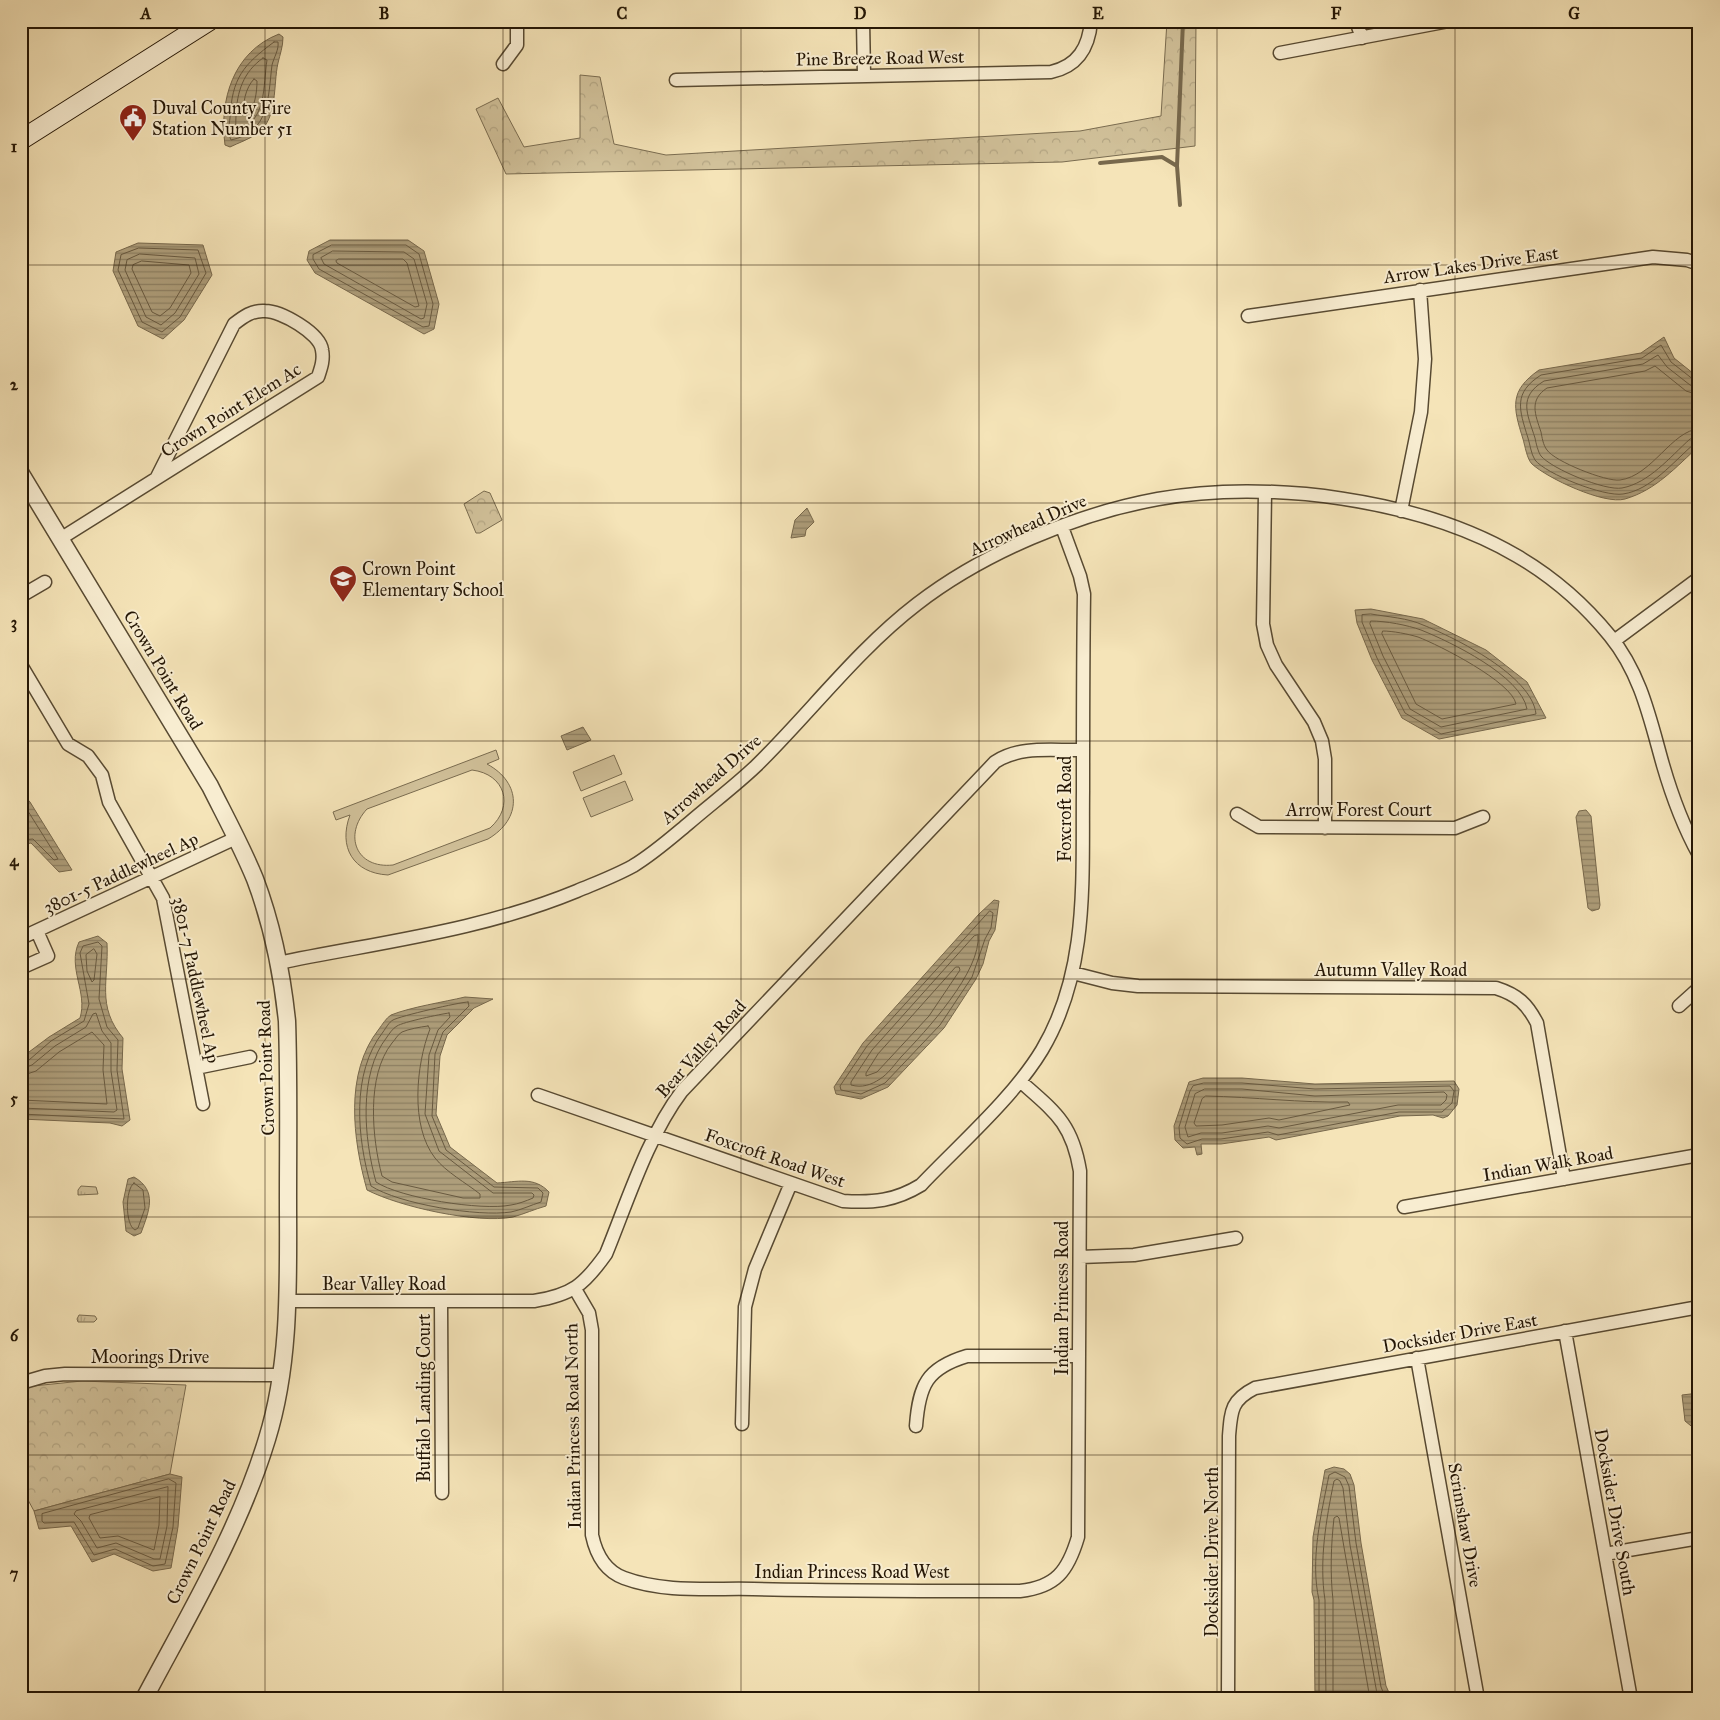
<svg xmlns="http://www.w3.org/2000/svg" width="1720" height="1720" font-family="'IM FELL Great Primer',serif">
  <defs>
    <pattern id="grass-tufts" width="24" height="20" patternUnits="userSpaceOnUse" patternTransform="scale(1.25)"><rect width="24" height="20" fill="#d1c19a"/><path d="M3 7l-1-3M5 7V3M7 7l1-3M15 17l-1-3M17 17v-4M19 17l1-3" fill="none" stroke="#b3a583"/></pattern>
    <pattern id="forest-crowns" width="20" height="18" patternUnits="userSpaceOnUse" patternTransform="scale(1.25)"><rect width="20" height="18" fill="#d1c19a"/><path d="M2 6a3 3 0 1 1 6 0M12 15a3 3 0 1 1 6 0" fill="none" stroke="#b3a583"/></pattern>
    <pattern id="water-rules" width="6" height="5" patternUnits="userSpaceOnUse" patternTransform="scale(1.25)"><rect width="6" height="5" fill="#ae9e7b"/><path d="M0 2.5h6" fill="none" stroke="#8d8063"/></pattern>
  </defs>
  <rect width="100%" height="100%" fill="#f5e4b8"/>
  <filter id="stains"><feTurbulence type="fractalNoise" baseFrequency=".004" numOctaves="4"/><feColorMatrix values="0 0 0 0 .2 0 0 0 0 .09 0 0 0 0 .02 0 0 0 .5 -.17"/></filter>
  <radialGradient id="worn" r=".72"><stop offset=".6" stop-color="#630" stop-opacity="0"/><stop offset="1" stop-color="#630" stop-opacity=".3"/></radialGradient>
  <path fill="url(#grass-tufts)" stroke="#7a6c50" d="M81,1186L96,1187L98,1194L78,1195V1190Z
    M79,1315L95,1316L97,1319L94,1322H78L77,1319Z"/>
  <path fill="url(#forest-crowns)" stroke="#7a6c50" d="M1167,21H1196L1195,146L1062,162L506,174L476,109L498,98L524,147L580,138V75L600,77L614,144L666,155L1080,131L1161,116Z
    M484,491L490,493L502,520L480,533H476L464,504Z
    M82,1381L186,1385L170,1474L34,1511L21,1487V1390L33,1386Z"/>
  <path fill="#d1c19a" stroke="#7a6c50" fill-rule="evenodd" d="M496,750L499,759L487,764C522,783 522,819 488,839L388,875C353,873 338,847 350,815L336,820L333,812ZM472,770C505,774 515,806 490,828L393,865C356,869 343,835 367,809Z
    M614,755L622,774L581,791L573,772Z
    M625,781L633,800L591,817L583,798Z"/>
  <path fill="url(#water-rules)" stroke="#77684c" d="M279,34L283,37C283,47 280,54 278,63C273,85 278,118 258,133C250,139 238,143 230,147L225,145C219,100 233,52 279,34Z
    M330,240H408L424,251L439,304L434,329L424,334L315,273L307,260L309,251Z
    M138,243L203,245L212,275L184,320L163,339L138,326L113,271L116,252Z
    M1664,337L1674,358L1699,378V446C1676,467 1656,490 1625,499C1604,505 1547,478 1532,464C1527,459 1525,446 1523,439C1513,407 1509,391 1539,370L1641,353Z
    M807,508L814,522L806,530L805,536L791,538L795,520Z
    M1371,609L1423,619L1486,650L1527,682L1546,718L1439,739L1402,718L1372,660L1357,623L1355,610Z
    M583,727L591,740L567,750L561,736Z
    M21,792L30,802L72,870L59,872L31,843L21,845Z
    M1586,810L1591,816L1600,905L1599,909L1592,911L1588,908L1576,817L1579,811Z
    M994,900L999,901L995,930L989,941L983,964L976,979L944,1028L888,1087L861,1099L836,1094L834,1087L863,1043L979,914Z
    M98,936L107,943C109,980 96,1006 123,1038L122,1069L130,1120L122,1126L110,1123L21,1119V1058L49,1037L80,1018C88,992 67,968 79,942Z
    M465,997L493,999L474,1008L447,1035L440,1056L436,1114L450,1147L497,1183C517,1182 534,1176 549,1192L546,1206C535,1209 524,1214 513,1217C477,1224 400,1207 367,1190C353,1140 344,1073 379,1029C382,1025 386,1018 391,1015C411,1007 444,1002 465,997Z
    M1203,1078H1242L1315,1084L1454,1081L1459,1089L1457,1105L1448,1116L1443,1118L1433,1115L1400,1116L1276,1140L1269,1137L1221,1144H1201L1202,1154L1197,1155L1195,1147L1183,1148L1175,1140L1174,1126L1189,1082Z
    M134,1177C158,1191 149,1211 141,1233L134,1236L126,1231L123,1202L128,1179Z
    M1699,1393V1430H1696L1685,1421L1682,1395Z
    M1334,1467L1344,1469L1350,1474L1354,1485L1361,1543L1386,1686L1392,1699H1315L1314,1600L1312,1592L1313,1537L1325,1470Z
    M170,1474L182,1477L178,1527L171,1568L153,1571L114,1554L92,1562L71,1526L39,1529L34,1511Z"/>
  <g fill="none" stroke-linecap="round" stroke-linejoin="round">
    <path stroke="#695a40" stroke-width="1" d="M274,42H278C279,50 274,57 272,65C268,97 270,132 231,140C228,134 229,125 230,118C232,78 243,65 274,42Z
      M263,58L267,60C263,85 267,122 237,130C235,126 236,120 236,115C237,92 243,72 263,58Z
      M254,79L257,81C257,91 255,110 246,115C241,105 246,87 254,79Z
      M332,245H406L419,254L433,304L429,326L423,327L319,269L313,259V255Z
      M139,248L198,250L206,273L180,317L162,332L142,322L118,270L121,255Z
      M333,251L404,252L414,259L427,304L424,318L421,319L324,264L321,258Z
      M140,254L195,258L199,274L175,313L161,325L146,317L125,270L127,260Z
      M339,259H403L407,263L419,306L415,307L337,263L336,261Z
      M142,261L189,265L191,273L170,308L160,316L152,312L132,269L133,265Z
      M1699,381L1694,380L1671,362L1661,345L1642,358L1541,375C1513,393 1519,409 1528,438C1530,444 1531,454 1535,460C1546,474 1604,497 1623,494C1651,490 1673,462 1694,444L1699,443
      M1699,388L1690,385L1667,367L1658,355L1643,364L1544,381C1518,397 1527,413 1535,438C1536,443 1538,452 1541,456C1552,469 1605,491 1622,488C1649,483 1670,457 1690,439L1699,437
      M1699,395L1686,391L1655,366L1645,371L1547,388C1529,400 1535,414 1541,432C1542,437 1543,445 1547,450C1554,461 1606,482 1620,480C1652,476 1672,430 1699,429
      M1371,614C1388,617 1408,618 1423,625C1456,638 1532,676 1536,714L1441,734L1405,713L1377,658L1362,622V615Z
      M1371,621C1386,621 1407,625 1421,630C1451,642 1521,676 1527,709L1441,727L1410,709L1383,656L1370,624Z
      M1383,631C1393,631 1408,634 1418,637C1439,645 1512,682 1516,704L1442,719L1416,704L1382,634Z
      M21,800L58,859L54,860L33,839L21,840
      M990,911L993,913L991,928L985,939L972,977L940,1025L885,1083L861,1094L841,1090L840,1086L867,1046Z
      M978,935C982,971 925,1032 901,1057C895,1064 888,1074 880,1079C871,1085 862,1088 851,1085V1082L872,1050L974,936Z
      M94,949L97,954L94,980L92,982L87,971L86,955Z
      M956,967H959L960,970L929,1016L877,1072L866,1076V1073L878,1054Z
      M468,1002L469,1006L443,1032L435,1054L432,1116L446,1150L494,1187L538,1188L543,1193L541,1202C531,1205 521,1210 511,1212C478,1217 399,1204 371,1186C357,1138 351,1073 383,1032C386,1028 389,1022 393,1020C400,1016 460,1002 468,1002Z
      M449,1013L450,1017L438,1030L429,1055L425,1114L439,1151L493,1193H532L534,1195L533,1198C526,1201 518,1204 511,1205C482,1211 400,1198 376,1182C364,1139 358,1074 387,1037C389,1034 393,1028 397,1026C403,1022 441,1014 449,1013Z
      M428,1026L430,1029C416,1065 410,1126 435,1158C446,1172 466,1183 480,1194V1198H463L392,1182L382,1176C372,1138 366,1076 392,1043C395,1040 398,1034 402,1032C409,1029 420,1027 428,1026Z
      M21,1062L29,1060L51,1041L84,1021L89,1004L80,953L83,946L98,942L102,946L99,999L107,1027L118,1040L117,1070L124,1119L21,1114
      M21,1069L32,1065L55,1046L86,1027L93,1014L96,1013L102,1031L111,1043V1071L117,1110L114,1112L21,1108
      M21,1076L36,1071L59,1052L92,1032L104,1045L103,1070L107,1104L21,1100
      M1204,1083H1242L1315,1089L1450,1086L1454,1091L1452,1103L1442,1112H1399L1278,1135L1268,1132L1221,1139H1202L1187,1144L1180,1138L1179,1127L1190,1091L1193,1086Z
      M1205,1089H1242L1315,1096L1444,1092L1447,1095L1446,1100L1441,1105H1398L1279,1128L1268,1126L1222,1133H1201L1188,1137L1185,1127L1195,1094Z
      M1206,1096C1254,1097 1300,1103 1348,1102L1350,1105L1279,1120L1269,1118L1222,1125L1196,1126L1194,1123L1202,1099Z
      M134,1183L143,1190L145,1208L138,1228L135,1230C125,1225 125,1189 134,1183Z
      M169,1479L176,1483L173,1527L165,1564L153,1566L115,1549L94,1555L74,1522L44,1523L42,1521V1514Z
      M168,1487L167,1526L160,1559H154L116,1543L97,1548L81,1521L74,1514L76,1511Z
      M160,1497L159,1525L154,1550L118,1536L100,1538L89,1518L90,1515Z
      M1319,1699V1600C1310,1560 1321,1515 1329,1475L1335,1472L1345,1477L1349,1486L1356,1543L1381,1687L1386,1699
      M1326,1699L1325,1600C1319,1561 1326,1520 1334,1481L1337,1479L1340,1481L1343,1488L1350,1545L1378,1699
      M1333,1699V1600C1330,1573 1331,1545 1334,1518L1337,1516L1339,1518L1370,1699"/>
    <path stroke="#77684c" stroke-width="4" d="M1100,163L1162,157L1177,166
      M1180,205L1177,166L1183,21"/>
    <defs>
      <path id="minor" d="M863,21L864,75
        M1356,21L1362,38
        M1280,53L1449,21
        M503,64L517,45V21
        M676,80L1051,72C1078,66 1089,47 1091,21
        M1248,316L1653,257L1687,260L1699,264
        M1265,493L1263,624L1267,645L1276,665L1314,722L1322,741L1325,759V828
        M1401,511L1421,412L1425,359L1420,290
        M60,539L318,377C321,368 324,360 322,350C320,333 281,311 265,311C252,310 243,317 234,324L157,477
        M21,596L45,582
        M1614,641L1699,578
        M21,665L68,744L88,756L102,775L109,802L163,898L203,1104
        M1237,814L1259,827L1455,828L1483,817
        M21,938L236,838
        M278,963C380,942 480,931 577,891C596,883 615,876 633,866C653,854 671,838 689,823C711,804 735,786 756,766C810,713 857,650 917,604C983,553 1076,514 1158,499C1267,479 1420,499 1517,556C1553,577 1584,604 1610,636C1641,674 1650,719 1663,765C1672,796 1683,826 1699,855
        M21,968L48,956L37,931
        M1073,973L1112,983L1138,986L1496,988C1518,995 1527,1004 1537,1023L1564,1179
        M1679,1006L1699,988
        M196,1068L250,1057
        M538,1095L843,1201C873,1203 895,1201 921,1185C960,1144 1013,1098 1042,1050C1089,971 1082,880 1083,791C1083,726 1083,660 1084,594L1080,576L1062,527
        M1404,1207L1699,1155
        M1080,1257L1134,1255L1236,1238
        M575,1289L589,1313L592,1330V1535C596,1554 605,1571 624,1578C664,1593 711,1588 753,1589C842,1591 931,1591 1020,1591C1056,1587 1068,1571 1078,1537L1080,1171C1072,1123 1055,1112 1020,1081
        M288,1301H534C572,1295 584,1285 606,1254C628,1200 648,1136 682,1091L995,762C1021,745 1053,751 1083,750
        M441,1302L442,1493
        M1565,1331L1631,1699
        M1417,1358L1478,1699
        M21,1383L45,1376L65,1374L280,1375
        M742,1424L745,1307L755,1269L791,1183
        M916,1426C919,1385 927,1368 967,1356H1079
        M1605,1554L1699,1538
        M1228,1699L1229,1436C1231,1411 1231,1400 1255,1388L1699,1307"/>
      <path id="tertiary" d="M21,474L210,786C225,816 242,847 255,879C272,924 282,973 287,1021C289,1080 288,1139 288,1199C288,1279 291,1362 267,1439C239,1531 189,1614 144,1699"/>
      <path id="secondary" d="M21,140L209,21"/>
    </defs>
    <use href="#minor" stroke="#584a32" stroke-width="15"/>
    <use href="#tertiary" stroke="#584a32" stroke-width="19"/>
    <use href="#secondary" stroke="#241605" stroke-width="21"/>
    <use href="#minor" stroke="#f8edd1" stroke-width="12"/>
    <use href="#tertiary" stroke="#f8edd1" stroke-width="16"/>
    <use href="#secondary" stroke="#f8edd1" stroke-width="19"/>
  </g>
  <path fill="none" stroke="#241605" stroke-width="1" stroke-opacity="0.55" d="M265,21V1699M503,21V1699M741,21V1699M979,21V1699M1217,21V1699M1455,21V1699M21,265H1699M21,503H1699M21,741H1699M21,979H1699M21,1217H1699M21,1455H1699"/>
  <defs>
    <symbol id="civic-pin" viewBox="-11 -11 22 30"><path d="M0 17L-7.5 6A9.5 9.5 0 1 1 7.5 6Z" fill="#8f2418" stroke="#f8edd1"/><path d="M-.6-6.5H3V-4.5H.6V-3L4-1V1h2V6H-6V1h2V-1L-.6-3ZM-1.2 2.5V6h2.4V2.5Z" fill="#fff"/></symbol>
    <symbol id="school-pin" viewBox="-11 -11 22 30"><path d="M0 17L-7.5 6A9.5 9.5 0 1 1 7.5 6Z" fill="#8f2418" stroke="#f8edd1"/><path d="M0-5L7-2L0 1L-7-2ZM-4 1L0 2.5L4 1V4Q0 6-4 4Z" fill="#fff"/></symbol>
  </defs>
  <g fill-rule="evenodd">
    <use href="#civic-pin" x="117" y="102" width="32" height="43"/>
    <use href="#school-pin" x="327" y="563" width="32" height="43"/>
  </g>
  <g text-anchor="middle" stroke-width="4" stroke-linejoin="round" paint-order="stroke">
    <g font-size="18" fill="#241605" stroke="#f8edd1">
      <text transform="translate(880 58) rotate(-1)" y="6">Pine Breeze Road West</text>
      <text transform="translate(1471 265) rotate(-8)" y="6">Arrow Lakes Drive East</text>
      <text transform="translate(231 410) rotate(-32)" y="6">Crown Point Elem Ac</text>
      <text transform="translate(1028 525) rotate(-24)" y="6">Arrowhead Drive</text>
      <text transform="translate(163 670) rotate(59)" y="6">Crown Point Road</text>
      <text transform="translate(711 779) rotate(-41)" y="6">Arrowhead Drive</text>
      <text transform="translate(1065 809) rotate(-90)" y="6">Foxcroft Road</text>
      <text x="1359" y="816">Arrow Forest Court</text>
      <text transform="translate(121 873) rotate(-25)" y="6">3801-5 Paddlewheel Ap</text>
      <text x="1391" y="976">Autumn Valley Road</text>
      <text transform="translate(196 980) rotate(78)" y="6">3801-7 Paddlewheel Ap</text>
      <text transform="translate(701 1049) rotate(-48)" y="6">Bear Valley Road</text>
      <text transform="translate(266 1068) rotate(-92)" y="6">Crown Point Road</text>
      <text transform="translate(775 1158) rotate(19)" y="6">Foxcroft Road West</text>
      <text transform="translate(1548 1164) rotate(-10)" y="6">Indian Walk Road</text>
      <text x="384" y="1290">Bear Valley Road</text>
      <text transform="translate(1062 1298) rotate(-90)" y="6">Indian Princess Road</text>
      <text transform="translate(1460 1333) rotate(-10)" y="6">Docksider Drive East</text>
      <text x="150" y="1363">Moorings Drive</text>
      <text transform="translate(424 1398) rotate(-90)" y="6">Buffalo Landing Court</text>
      <text transform="translate(573 1426) rotate(-91)" y="6">Indian Princess Road North</text>
      <text transform="translate(1615 1512) rotate(80)" y="6">Docksider Drive South</text>
      <text transform="translate(1465 1525) rotate(80)" y="6">Scrimshaw Drive</text>
      <text transform="translate(201 1542) rotate(-64)" y="6">Crown Point Road</text>
      <text transform="translate(1212 1552) rotate(-90)" y="6">Docksider Drive North</text>
      <text x="852" y="1578">Indian Princess Road West</text>
    </g>
    <g font-size="18" fill="#241605" stroke="#f8edd1" text-anchor="start">
      <text x="152" y="114">Duval County Fire<tspan x="152" dy="21">Station Number 51</tspan></text>
      <text x="362" y="575">Crown Point<tspan x="362" dy="21">Elementary School</tspan></text>
    </g>
  </g>
  <rect width="1720" height="1720" fill="none" stroke="#f5e4b8" stroke-width="55"/>
  <rect x="28" y="28" width="1664" height="1664" fill="none" stroke="#241605" stroke-width="2"/>
  <g font-size="16" text-anchor="middle" font-weight="bold" fill="#241605">
    <text x="146" y="19">A</text>
    <text x="384" y="19">B</text>
    <text x="622" y="19">C</text>
    <text x="860" y="19">D</text>
    <text x="1098" y="19">E</text>
    <text x="1336" y="19">F</text>
    <text x="1574" y="19">G</text>
    <text x="14" y="152">1</text>
    <text x="14" y="390">2</text>
    <text x="14" y="628">3</text>
    <text x="14" y="866">4</text>
    <text x="14" y="1104">5</text>
    <text x="14" y="1341">6</text>
    <text x="14" y="1579">7</text>
  </g>
  <rect width="100%" height="100%" filter="url(#stains)"/>
  <rect width="100%" height="100%" fill="url(#worn)"/>
</svg>
